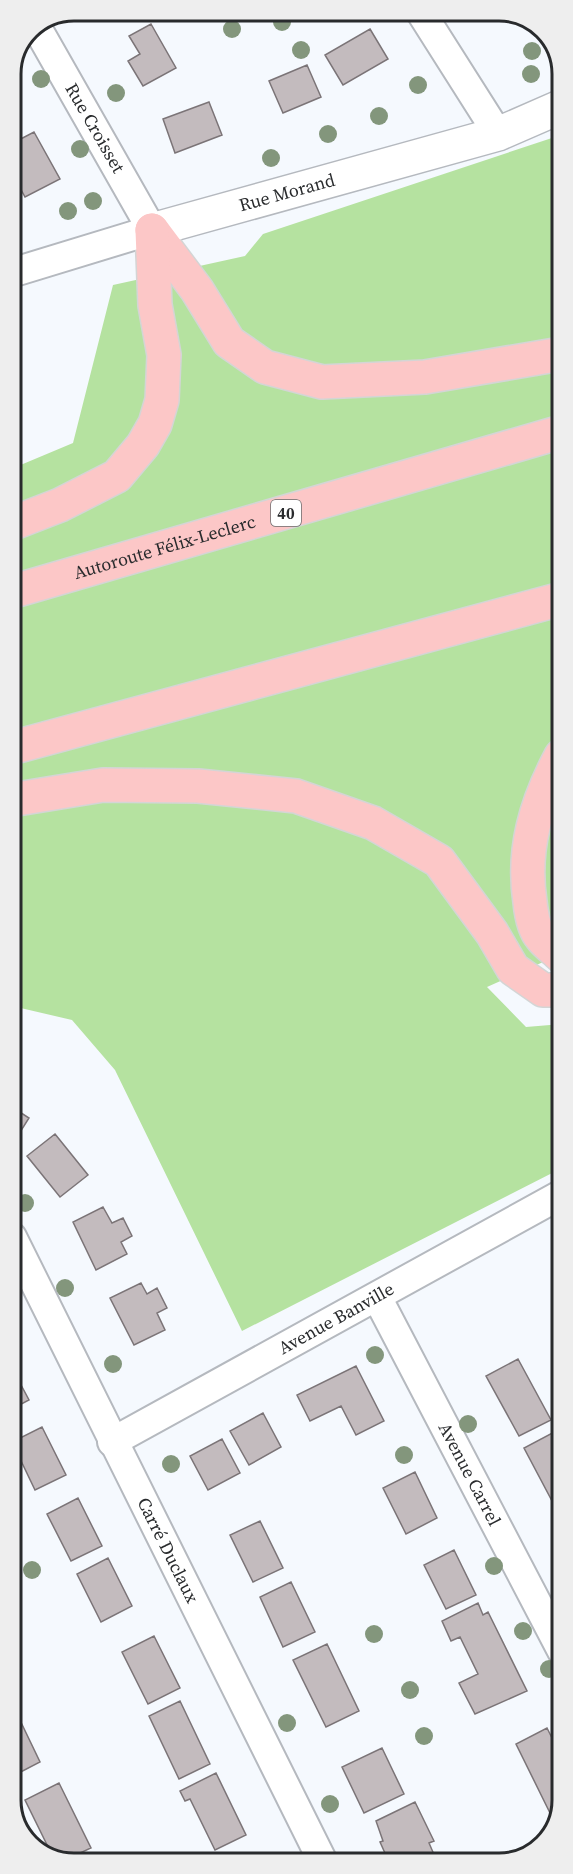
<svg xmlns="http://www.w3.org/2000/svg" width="573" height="1874" font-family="'Source Serif 4',serif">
  <rect width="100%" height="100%" fill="#f5f9fe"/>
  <path fill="#b5e2a0" d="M561,135V954L487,987L526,1027L562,1024V1168L242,1331L115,1070L72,1020L12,1006L11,469L73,443L113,285L245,256L263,234Z"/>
  <path fill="#c3bbbe" stroke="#7b7477" stroke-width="1.5" d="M151,24L176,68L143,86L128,61L140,54L129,36Z
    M370,29L388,59L343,85L325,55Z
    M307,65L321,97L283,113L269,81Z
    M209,102L222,135L175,153L163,119Z
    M34,132L60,179L25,197L11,171V144Z
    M12,1107L29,1118L12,1145Z
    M55,1134L88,1175L60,1197L27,1156Z
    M103,1207L112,1223L123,1218L132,1236L121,1242L127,1254L96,1270L73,1222Z
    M141,1283L147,1294L157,1288L167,1308L157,1313L165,1330L134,1345L110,1298Z
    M518,1359L551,1420L519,1436L486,1376Z
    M356,1366L384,1421L356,1435L341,1406L310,1421L297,1395Z
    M12,1368L29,1400L12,1409Z
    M263,1413L281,1447L249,1465L230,1431Z
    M42,1427L66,1475L35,1490L12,1442Z
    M558,1430L562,1439V1515L560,1516L524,1448Z
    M222,1439L240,1473L208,1490L190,1456Z
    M415,1472L437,1518L406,1534L383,1488Z
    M78,1498L102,1546L71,1561L47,1514Z
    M260,1521L283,1568L253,1582L230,1535Z
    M454,1550L476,1595L446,1609L424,1565Z
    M108,1558L132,1606L101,1622L77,1574Z
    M291,1582L315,1632L283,1647L260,1597Z
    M478,1603L483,1615L488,1612L527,1691L475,1714L459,1683L478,1674L460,1637L451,1641L442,1621Z
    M154,1636L180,1688L148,1704L122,1652Z
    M327,1644L359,1711L326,1727L293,1660Z
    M180,1701L210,1764L179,1779L149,1716Z
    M17,1714L40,1762L13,1776L12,1716Z
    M547,1728L562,1758V1800L559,1811L551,1815L516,1744Z
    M382,1748L404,1794L364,1813L342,1767Z
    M216,1773L246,1835L215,1850L190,1799L185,1801L180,1791Z
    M59,1783L91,1848L63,1861L53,1857L25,1800Z
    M415,1802L434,1841L429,1843L436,1859L429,1862H389L380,1842L383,1841L376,1821Z"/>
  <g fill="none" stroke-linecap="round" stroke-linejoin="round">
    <defs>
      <g id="minor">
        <path d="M420,11L498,134"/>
        <path d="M11,273L152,230L36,26"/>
        <path id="s1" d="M12,1237L323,1862"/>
        <path id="s2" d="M377,1297L562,1651"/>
        <path id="s3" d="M112,1442L562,1194"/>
      </g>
      <g id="tertiary">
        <path id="s4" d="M152,230L498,134L560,107"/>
      </g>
      <g id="motorway">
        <path d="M152,230L197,290L229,342L265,367L322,382L425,377L561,354"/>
        <path d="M11,524L60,505L117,476L143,445L155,424L162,400L164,355L155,305L152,230"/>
        <path id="s5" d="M11,592L561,432"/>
        <path d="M11,748L561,599"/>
        <path d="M561,756C536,803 522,849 530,902C531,912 534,929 541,937C546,944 555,950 561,956"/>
        <path d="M11,800L103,785L198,786L296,796L373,823L439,861L492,933L513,969L543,990H562"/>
      </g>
    </defs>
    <use href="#minor" stroke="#b5b9bf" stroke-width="32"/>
    <use href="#tertiary" stroke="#b5b9bf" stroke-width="36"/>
    <use href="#motorway" stroke="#d4d5d5" stroke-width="36"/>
    <use href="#minor" stroke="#fff" stroke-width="28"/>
    <use href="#tertiary" stroke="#fff" stroke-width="33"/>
    <use href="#motorway" stroke="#fcc7c7" stroke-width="33"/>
  </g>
  <g fill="#83967c">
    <circle cx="282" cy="22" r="9"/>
    <circle cx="232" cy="29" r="9"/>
    <circle cx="301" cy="50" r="9"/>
    <circle cx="532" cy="51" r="9"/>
    <circle cx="531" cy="74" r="9"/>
    <circle cx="41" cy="79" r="9"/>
    <circle cx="418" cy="85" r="9"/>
    <circle cx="116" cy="93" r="9"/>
    <circle cx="379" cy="116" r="9"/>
    <circle cx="328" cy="134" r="9"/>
    <circle cx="80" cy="149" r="9"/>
    <circle cx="271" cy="158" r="9"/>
    <circle cx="93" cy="201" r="9"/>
    <circle cx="68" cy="211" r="9"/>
    <circle cx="25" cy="1203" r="9"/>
    <circle cx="65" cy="1288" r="9"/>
    <circle cx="375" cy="1355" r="9"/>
    <circle cx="113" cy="1364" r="9"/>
    <circle cx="468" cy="1424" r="9"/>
    <circle cx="404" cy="1455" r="9"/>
    <circle cx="171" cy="1464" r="9"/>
    <circle cx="494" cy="1566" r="9"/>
    <circle cx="32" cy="1570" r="9"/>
    <circle cx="523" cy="1631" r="9"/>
    <circle cx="374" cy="1634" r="9"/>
    <circle cx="549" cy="1669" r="9"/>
    <circle cx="410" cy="1690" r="9"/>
    <circle cx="287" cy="1723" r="9"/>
    <circle cx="424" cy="1736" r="9"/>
    <circle cx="330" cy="1804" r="9"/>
  </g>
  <g text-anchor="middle" stroke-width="6" stroke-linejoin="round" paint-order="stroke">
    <rect fill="#fff" stroke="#696b6c" stroke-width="1.5" x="271" y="500" width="30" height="26" rx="4.5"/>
    <g font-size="16" font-weight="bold" fill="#292b2d">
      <text x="286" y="519">40</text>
    </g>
    <g font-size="18" fill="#292b2d" stroke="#fff">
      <text transform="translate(95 128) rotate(60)" y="6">Rue Croisset</text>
      <text dy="6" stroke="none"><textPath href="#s4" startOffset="140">Rue Morand</textPath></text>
      <text dy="6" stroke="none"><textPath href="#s5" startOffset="160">Autoroute Félix-Leclerc</textPath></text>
      <text dy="6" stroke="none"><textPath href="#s3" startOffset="256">Avenue Banville</textPath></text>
      <text dy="6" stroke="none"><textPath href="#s2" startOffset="200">Avenue Carrel</textPath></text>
      <text dy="6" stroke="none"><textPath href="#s1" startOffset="350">Carré Duclaux</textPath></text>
    </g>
  </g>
  <path d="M0 0H573V1874H0ZM74 21H499A53 53 0 0 1 552 74V1800A53 53 0 0 1 499 1853H74A53 53 0 0 1 21 1800V74A53 53 0 0 1 74 21Z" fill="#eee" fill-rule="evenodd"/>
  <path fill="none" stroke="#292b2d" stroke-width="3" d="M74 21H499A53 53 0 0 1 552 74V1800A53 53 0 0 1 499 1853H74A53 53 0 0 1 21 1800V74A53 53 0 0 1 74 21Z"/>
</svg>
